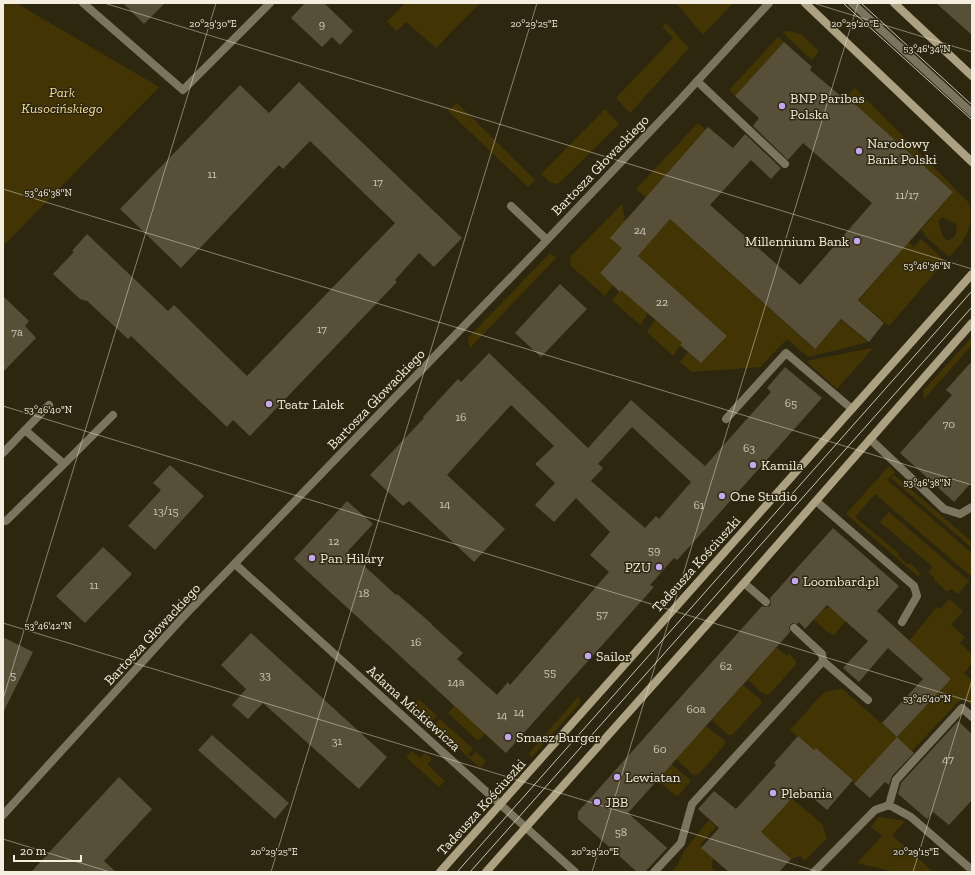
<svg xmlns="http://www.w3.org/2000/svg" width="975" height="875" font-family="'Zilla Slab',serif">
  <rect width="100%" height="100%" fill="#2e2710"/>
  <path fill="#433503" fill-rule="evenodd" d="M3,3H16L159,87L3,246Z
    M405,3H480L436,48L406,22L397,31L387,22Z
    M676,3H733L703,35Z
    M666,23L689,48L630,113L616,98L673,38L662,27Z
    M790,31L802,35L819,51L812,60L788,38L783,32Z
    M778,37L784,42L735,96L729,90Z
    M855,88L969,203C975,228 965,240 949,257L924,235L925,233L921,230L953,192L847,97ZM942,217L956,224C957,231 957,237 950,240H946L942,235C942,230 938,226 938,221Z
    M457,103L535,180L528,187L448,111Z
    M605,109L619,124L558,184L549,182L541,174Z
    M698,123L706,130L646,198L636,189Z
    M622,204L625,221L622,248L600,273L613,285L605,296L570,265L571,256Z
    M670,219L814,349L841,320L868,342L808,357L787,339L760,367L692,372L680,362L688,352L701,363L726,336L638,256Z
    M921,239L945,261L889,326L859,300L909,242L914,247Z
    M550,253L556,258L470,348L468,338Z
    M621,290L648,313L640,325L612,300Z
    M655,320L682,343L673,356L647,332Z
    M972,337V345L924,399L923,391Z
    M872,348H873L837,389L806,361Z
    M889,466L895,472L887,480L972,553V577L875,494L855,517L898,553L899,557L907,564H911L920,573L919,577L846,514Z
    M894,475L972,542V548L891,478Z
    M889,512L969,581L958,594L951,589L947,592L934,580L935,578L928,572L933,567L880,522Z
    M949,599L963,611L951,625L965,637L960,643L972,654V663L964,673L972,680V706L965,700H961L958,702L912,751L897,737L854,784L853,780L816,748L814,750L790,730L824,692L842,689L897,737L951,679L909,641L937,607L940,609Z
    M830,607L846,621L834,635L830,634L814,620L823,610Z
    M776,647L787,656L789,654L796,661V664L769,695L762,693L748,680Z
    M743,685L760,699L762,703L732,735H728L712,720Z
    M579,696L580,703L531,758L529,755L530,752Z
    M419,699L437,716L432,721L435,724L440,719L473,749L468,754L471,757L476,752L486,761L480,768L414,707V704Z
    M455,706L485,734L478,741L448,713Z
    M706,726L724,740L725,744L699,774L694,775L676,759Z
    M412,751L420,758L425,753L432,759L427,764L445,781L439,787L406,757Z
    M671,764L690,780V782L679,795L676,796L657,780Z
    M791,798L822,824L827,838L805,861L800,856L791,859L761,832Z
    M879,817L905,821L892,835L933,872H895L857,863L882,836L871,827Z
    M709,820L716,827L701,844V848L713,858L712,867L716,872H671L678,864L684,851Z"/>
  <path fill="#574f38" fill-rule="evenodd" d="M123,3H165L144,24Z
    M305,3H324L353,31L340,45L332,37L322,47L291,18Z
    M936,3H972V35Z
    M784,42L812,67L810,70L842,97L844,95L847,97L953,192L858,300L884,323L869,342L841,319L815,349L670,219L638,256L727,336L701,363L680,345L682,343L621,290L620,292L600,273L622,248L610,238L708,127L733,148L745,134L781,168L771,179L751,160L710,205L800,285L872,203L803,143L788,160L753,126L759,118L735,96Z
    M299,82L462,238L434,267L419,253L395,280L397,282L250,436L233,420L227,427L131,336L128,339L86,300L85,301L82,299L81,300L53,274L74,252L72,251L87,234L168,311L174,305L247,376L395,223L310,141L283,169L279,165L181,268L120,209L240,85L269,113Z
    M560,284L587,309L541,357L515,333Z
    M3,296L29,321L25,326L36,338L3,372Z
    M489,353L588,448L631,400L705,466L771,392L767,388L785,367L822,398L690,546L677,560L674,558L650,585L654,587L506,753L294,559L347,501L373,524L348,551L396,595L397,594L432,624V625L463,653L457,659L497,695L508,682L510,685L609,572L590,555L610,532L576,498L554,522L535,505L555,483L535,464L554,446L511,405L447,475L505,529L474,562L409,501L403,506L370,475L424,418L423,417L458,379L461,382ZM632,427L691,482L659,519L656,516L645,528L591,481L603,468L598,464Z
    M972,361V482L954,502L900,453L952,395L946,390Z
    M170,465L204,496L155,550L128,526L161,490L153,483Z
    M833,528L899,586L877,611L951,679L897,737L882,723L923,679L888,648L859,682L843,668L868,641L827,605L805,629L799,622L797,624L792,623L789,627L790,632L628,813L667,848L645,872H637L578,819V812L762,606L765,607L770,606L771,603L770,598Z
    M103,547L132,574L85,623L56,596Z
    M251,633L387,757L359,789L263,703L248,719L232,705L246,689L221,665Z
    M3,637L33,652L3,713Z
    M958,721L972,734V800L949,825L933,812L927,819L898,794L901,783Z
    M212,735L289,803L275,819L198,750Z
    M798,736L814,750L816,748L853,780L827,810L801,788L761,832L791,859L779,872H729L701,848L719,828L698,809L714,791L736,809L776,765L774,763Z
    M897,737L914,753L892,776L889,785L885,782L870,798L854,784Z
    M119,777L152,809L104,861L116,872H31Z"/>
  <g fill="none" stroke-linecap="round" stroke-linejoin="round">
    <path stroke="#7b7560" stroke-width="8" d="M852,3L972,113
      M697,81L785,164
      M511,206L547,240
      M726,419L786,353L852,409
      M870,439L944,509L960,514L972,507
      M3,453L49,405
      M64,464L113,415
      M816,501L914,586L917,596L902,622
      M3,521H6L64,464L25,430
      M744,583L766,602
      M823,661L868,700
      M889,805L896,780L962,708L972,717
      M654,872L681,843L692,804L823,661L822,654L794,628
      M814,872L875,810L889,805L911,817L972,870"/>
    <path stroke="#7b7560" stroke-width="8" d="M83,3L183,90L270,3
      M235,564L575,872
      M3,815L185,615L547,240L678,102L769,3"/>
    <path stroke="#aca180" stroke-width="8" d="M805,3L972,162
      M894,3L972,76
      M440,872L972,274
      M486,872L744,583L972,323"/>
    <path stroke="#c9c4b4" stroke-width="1" d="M843,3L972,120
      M861,3L972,105
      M457,872L972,291
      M470,872L972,307"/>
  </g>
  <path fill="none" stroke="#f3eee0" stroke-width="1" stroke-opacity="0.45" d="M104,3L972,269M813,3L972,52M3,189L972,485M3,406L972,702M3,623L819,872M3,699L216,3M3,839L110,872M271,872L537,3M592,872L858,3M913,872L972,680"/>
  <g fill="#c4a7f1" stroke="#2e2710" stroke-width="1.5">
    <circle cx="782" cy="106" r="4"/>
    <circle cx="859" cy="151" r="4"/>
    <circle cx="857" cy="241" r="4"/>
    <circle cx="269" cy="404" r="4"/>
    <circle cx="753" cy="465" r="4"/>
    <circle cx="722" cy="496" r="4"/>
    <circle cx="312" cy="558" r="4"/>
    <circle cx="659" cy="567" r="4"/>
    <circle cx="795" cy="581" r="4"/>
    <circle cx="588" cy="656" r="4"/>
    <circle cx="508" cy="737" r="4"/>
    <circle cx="617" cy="777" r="4"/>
    <circle cx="773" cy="793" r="4"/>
    <circle cx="597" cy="802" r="4"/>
  </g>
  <g text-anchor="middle" stroke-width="3" stroke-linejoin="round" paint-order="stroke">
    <g font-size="12" fill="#ccc6b6">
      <text x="322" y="28">9</text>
      <text x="212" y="178">11</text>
      <text x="378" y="186">17</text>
      <text x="907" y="199">11/17</text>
      <text x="640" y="234">24</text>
      <text x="662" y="306">22</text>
      <text x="322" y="333">17</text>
      <text x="17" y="336">7a</text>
      <text x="791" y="407">65</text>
      <text x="461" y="421">16</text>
      <text x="949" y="428">70</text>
      <text x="749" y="452">63</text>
      <text x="445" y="508">14</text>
      <text x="699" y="509">61</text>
      <text x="166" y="515">13/15</text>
      <text x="334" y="545">12</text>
      <text x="654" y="554">59</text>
      <text x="94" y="589">11</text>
      <text x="364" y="597">18</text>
      <text x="602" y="618">57</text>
      <text x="416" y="646">16</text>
      <text x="726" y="670">62</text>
      <text x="550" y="676">55</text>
      <text x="13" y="679">5</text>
      <text x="265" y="679">33</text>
      <text x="456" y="686">14a</text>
      <text x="696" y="713">60a</text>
      <text x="519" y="716">14</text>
      <text x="502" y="719">14</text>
      <text x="337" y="745">31</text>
      <text x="660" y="753">60</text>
      <text x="948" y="763">47</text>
      <text x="621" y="836">58</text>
    </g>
    <g font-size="14" font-style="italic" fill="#f4db8f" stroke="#2e2710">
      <text x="62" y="97">Park<tspan x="62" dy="16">Kusocińskiego</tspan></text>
    </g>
    <g font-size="14" fill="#f3eee0" stroke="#2e2710" text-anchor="start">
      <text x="790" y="103">BNP Paribas<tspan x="790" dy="16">Polska</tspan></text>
      <text x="867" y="148">Narodowy<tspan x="867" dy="16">Bank Polski</tspan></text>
      <text x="849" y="246" text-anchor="end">Millennium Bank</text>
      <text x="277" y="409">Teatr Lalek</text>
      <text x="761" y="470">Kamila</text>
      <text x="730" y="501">One Studio</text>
      <text x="320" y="563">Pan Hilary</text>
      <text x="651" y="572" text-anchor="end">PZU</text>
      <text x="803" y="586">Loombard.pl</text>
      <text x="596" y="661">Sailor</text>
      <text x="516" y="742">Smasz Burger</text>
      <text x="625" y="782">Lewiatan</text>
      <text x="781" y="798">Plebania</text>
      <text x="605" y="807">JBB</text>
    </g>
    <g font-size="14" fill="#f3eee0" stroke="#2e2710">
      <text transform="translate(600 165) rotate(-46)" y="5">Bartosza Głowackiego</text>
      <text transform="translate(376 399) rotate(-46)" y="5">Bartosza Głowackiego</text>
      <text transform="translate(696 564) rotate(-48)" y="5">Tadeusza Kościuszki</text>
      <text transform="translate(152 634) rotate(-47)" y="5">Bartosza Głowackiego</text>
      <text transform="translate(414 708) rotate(42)" y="5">Adama Mickiewicza</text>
      <text transform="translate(481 807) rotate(-48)" y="5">Tadeusza Kościuszki</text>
    </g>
  </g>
  <g font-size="10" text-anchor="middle" fill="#f3eee0" stroke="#2e2710" stroke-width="3" stroke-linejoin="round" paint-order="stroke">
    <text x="213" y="27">20°29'30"E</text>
    <text x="534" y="27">20°29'25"E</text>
    <text x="855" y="27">20°29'20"E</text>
    <text x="927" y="52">53°46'34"N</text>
    <text x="48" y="196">53°46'38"N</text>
    <text x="927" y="269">53°46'36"N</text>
    <text x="48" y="413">53°46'40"N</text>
    <text x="927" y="486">53°46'38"N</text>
    <text x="48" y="629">53°46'42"N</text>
    <text x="927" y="702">53°46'40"N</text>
    <text x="274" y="855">20°29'25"E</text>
    <text x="595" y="855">20°29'20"E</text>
    <text x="916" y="855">20°29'15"E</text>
  </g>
  <rect width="975" height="875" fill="none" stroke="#f3eee0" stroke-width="8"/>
  <path d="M14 855v6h67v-6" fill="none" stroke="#f3eee0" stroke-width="2"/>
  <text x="20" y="855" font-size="12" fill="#f3eee0" stroke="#2e2710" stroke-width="3" paint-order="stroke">20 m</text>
</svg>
